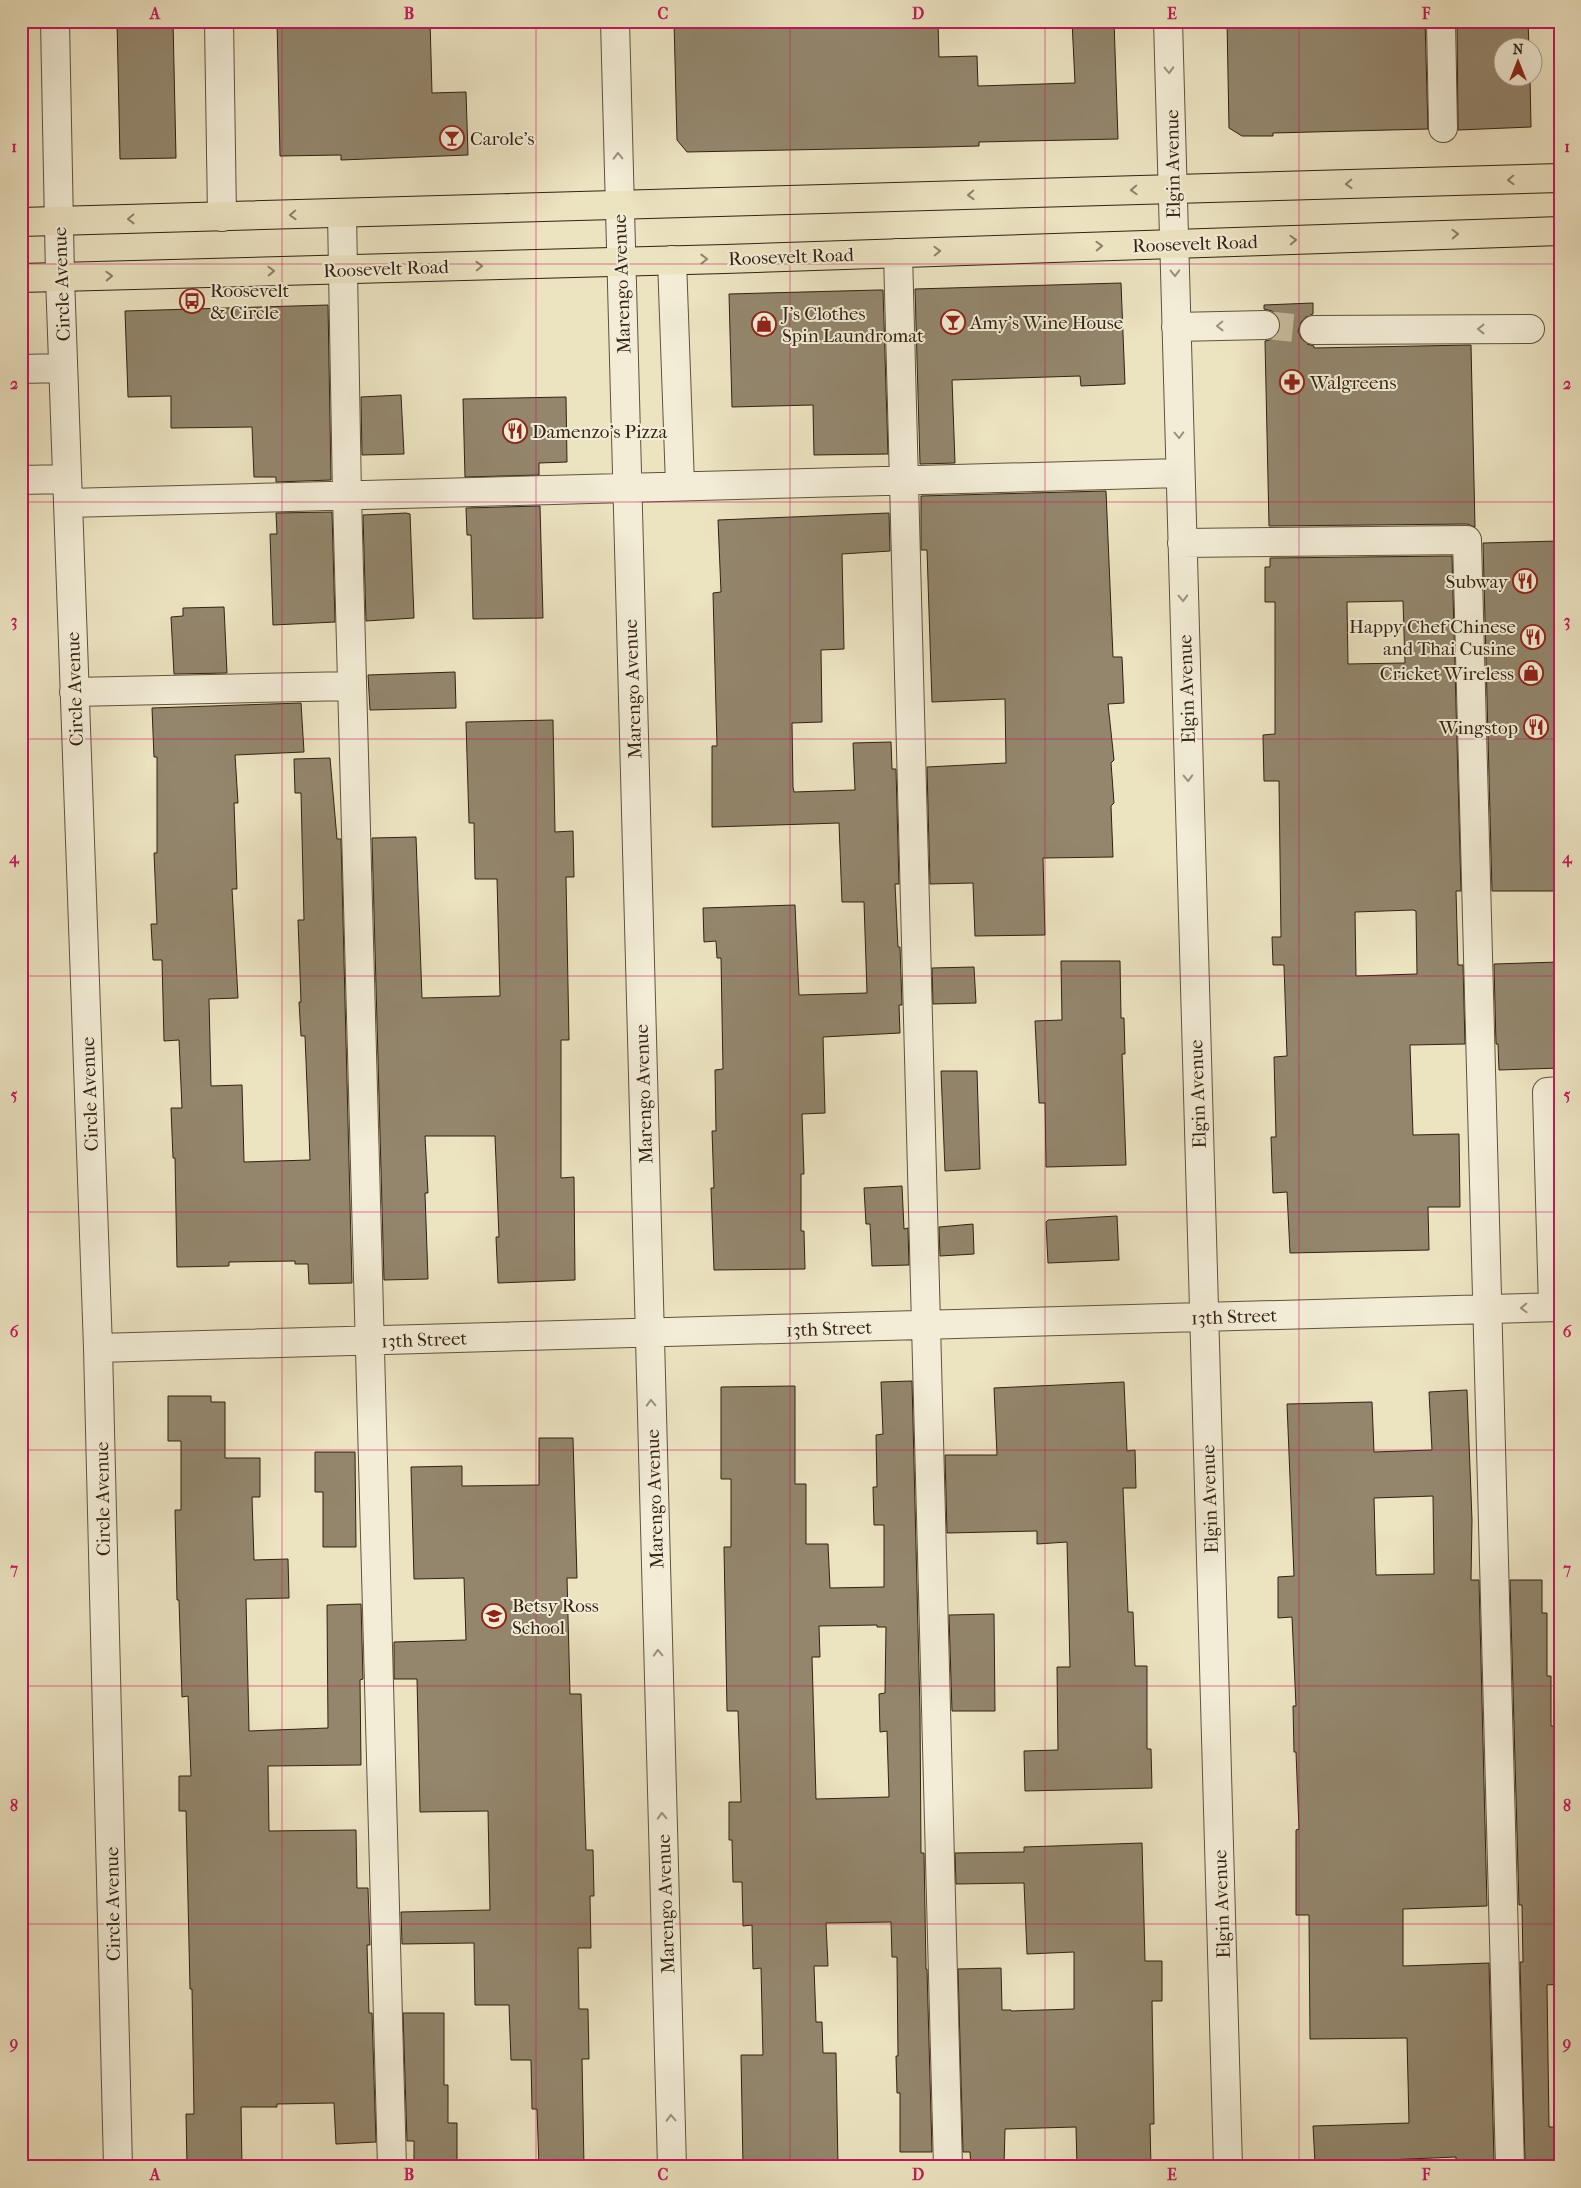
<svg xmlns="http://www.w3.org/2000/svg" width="1581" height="2188" font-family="'IM FELL French Canon',serif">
  <rect width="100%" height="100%" fill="#ece3c1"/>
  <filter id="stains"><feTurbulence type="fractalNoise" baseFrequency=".004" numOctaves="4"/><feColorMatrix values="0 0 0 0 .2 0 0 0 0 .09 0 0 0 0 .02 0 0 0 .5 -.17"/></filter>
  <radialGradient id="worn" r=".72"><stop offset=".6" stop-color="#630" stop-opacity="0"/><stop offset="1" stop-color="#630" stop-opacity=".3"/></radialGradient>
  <path fill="#93866d" stroke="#322111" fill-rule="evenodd" d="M117,21H173L176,158L120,159Z
    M277,21H430L432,93L466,92L468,155L341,160V155L280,156Z
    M674,21H938L939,57L977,56L978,86L1075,83L1072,21H1114L1118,139L979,142V146L941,147L687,152L677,140Z
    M1227,21H1425L1428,129L1273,133V136H1242L1229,128Z
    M1457,21H1528L1529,48H1504V78H1530L1531,127L1458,130Z
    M1121,283L1125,384L1081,386L1080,376L952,380L955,463L920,464L915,289Z
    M878,290H883L888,454L814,455L813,405L732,407L729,294Z
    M1313,303V314L1306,317L1301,322L1298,331L1301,338L1307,344L1314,346V348L1471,345L1475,527L1467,524L1269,526L1265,341L1273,339L1278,333L1281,324L1278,316L1272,311L1264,309V305Z
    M328,305L331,480L276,482V477H254L252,427L171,428V396L128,397L125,311Z
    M401,395L404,454L362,455L361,397Z
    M566,397L567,462L539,463V475L465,477L463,399Z
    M1106,491L1113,657H1122L1124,703L1108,704L1114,760L1111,763L1114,803L1111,806L1113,857L1043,858L1045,935L975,936L973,883L930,884L927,767L1006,763L1005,699L932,702L927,550H921V496Z
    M540,506L543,618L473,619L471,535H467L466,508Z
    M332,512L335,622L273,625L270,534H277L276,513Z
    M406,513L410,514L414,618L366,621L363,515Z
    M889,513L890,551L842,554L844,649L821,650L822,722L792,723L793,787L794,792L855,790L853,743L891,742L892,769H896L899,884H895L898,947H900L902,1005H899L900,1033L823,1037L825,1113L802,1114L804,1174H801V1231H804L805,1269L714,1270L711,1188H714L712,1131H716L715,1070L723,1069L721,958H717L716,941L704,942L703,908L795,905L799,995L867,993L864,902H842L839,823L712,827V746H717L713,593L721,592L718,520Z
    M1560,541V891H1492L1483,543Z
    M1452,556L1461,891H1456L1458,965H1463L1465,1044L1410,1045L1413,1135L1459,1134L1460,1207H1428L1429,1250L1290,1253L1287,1192L1273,1193L1271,1137H1276L1274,1057L1287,1056L1284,965H1273L1272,937H1281L1279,781H1264L1263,735L1275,734V602H1265V567H1270V558ZM1403,601L1405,663L1348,664L1347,602ZM1413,910L1416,911L1417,974L1356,976L1355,912Z
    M224,607L227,673L174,674L171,617L183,616V608Z
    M455,672L456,708L370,710L368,675Z
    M301,703L304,752L235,755L238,803H234L237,889H232L238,998L209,999L211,1086L242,1085L244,1162L310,1160L305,1036H301L299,1002H301L298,920H304L301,793H295L294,759L330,758L337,839H341L352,1283L309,1284L308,1264H295V1261L229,1262V1266L177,1267L175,1158H173L171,1108H182L179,1040L164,1041L162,960H153L151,924H157L154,853H157V757H154L152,708Z
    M553,720L555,832L573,831L574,877H566L569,1040H561V1178L574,1177L575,1280L498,1283L496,1237H499L495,1136H425L428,1193H425L428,1279L384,1280L372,838L416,837L422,998L500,996L497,879H475L474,823H469L466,722Z
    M1061,961H1120L1121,1018H1124L1125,1054H1122L1126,1165L1046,1167L1045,1103H1039L1035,1021L1062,1020Z
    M1560,962V1068L1499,1070L1498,1044H1496L1494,964Z
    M974,967L976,1003L933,1004L932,968Z
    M941,1071H977L980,1169L945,1171Z
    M902,1186L904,1229L908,1228L909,1265L872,1266L870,1224H866L864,1188Z
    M1117,1216L1119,1260L1048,1263L1046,1222L1048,1220Z
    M973,1224L974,1254L940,1256L939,1227Z
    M912,1381L920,1711L921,1853H924L926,1969H927L932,2152H900V2093H897L896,2056H898L897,1957H892L891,1922L826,1923L828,1966H814L816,2022H822L823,2053H836L838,2167H743L741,2055H763L761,1968L753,1969L752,1925L743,1926L742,1882H733L732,1840H729V1802H741L738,1711H727L724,1547H731V1479H721V1387L795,1386V1484H806V1544H828L830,1588L884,1587V1525H874L873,1487H877L876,1435L883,1434L881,1382ZM877,1625V1627H886L885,1693L879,1694L880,1732L887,1731L889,1797L816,1799L812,1657H820L819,1626Z
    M1124,1382L1127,1451L1135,1450L1136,1488H1123L1128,1612H1133L1135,1666H1147V1749H1151L1152,1788L1025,1791L1024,1751L1058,1750L1057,1667H1070L1067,1542L1037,1544V1531L947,1533L945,1455H997L994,1388Z
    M1467,1390L1472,1520L1471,1580H1479L1487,1906L1403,1909V1966L1489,1963L1494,2162L1456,2163V2157L1315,2163L1313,2126L1409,2123L1407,2038L1310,2039L1309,1915H1296V1830L1299,1829L1296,1752H1294L1293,1706H1296L1292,1617L1278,1618V1577L1294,1576L1287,1404L1372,1402L1374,1452L1432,1450L1429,1392ZM1433,1496L1434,1574L1376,1575L1374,1498Z
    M168,1396H211V1402H225V1458H260V1497H252L254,1560L288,1559L289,1598L246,1599L249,1731L328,1728L327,1605L361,1604L363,1679L360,1680L361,1765L268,1766L269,1831L356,1830L357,1888H368L370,1945H367L369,2013H372L376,2142L336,2144L334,2103L277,2104V2107H241L242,2167H187L186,2114H194L193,2049L192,1989H190L186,1811H179V1776H191L188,1696L182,1697L179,1600H177L175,1510H181V1441H168Z
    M539,1438H573L577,1578H567L570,1694H581L586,1850H593L594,1896H590L591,1948H578L579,2009H588L589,2059H582L584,2167H539L537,2109H532L531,2060H511L509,2005H475L474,1943L402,1944L401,1912L490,1910L488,1811L420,1812L417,1679H394V1642L466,1640L464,1578L414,1579L411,1467L462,1466V1486L539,1485Z
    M315,1452H355L356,1547H323V1492H315Z
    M1510,1580H1542V1613H1547V1676H1551V1726H1554L1558,1864H1560V1984L1547,1985L1549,2127H1560V2163L1529,2164V2161H1525L1520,1962H1523L1522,1905H1519Z
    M994,1614L995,1711H952L949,1615Z
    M1142,1843L1145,1961H1162V2001H1152L1154,2124H1150L1151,2167H1077L1076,2127L1005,2129L1004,2167H971L970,2152H963L958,1969L1001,1968L1002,2010H1011V2011L1074,2009V1952L1027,1954L1024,1883L956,1884L955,1853L1024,1852V1847Z
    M403,2013H444V2085H448V2123H457V2167H414V2141H407Z"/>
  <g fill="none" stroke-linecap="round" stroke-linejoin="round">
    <path stroke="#c7bc9e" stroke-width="28" stroke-dasharray="28 14" stroke-linecap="butt" d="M1265,325L1314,330"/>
    <defs>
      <path id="minor" d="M55,21L60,277L98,1348L118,2167
        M219,21L222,217
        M615,21L672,2167
        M1168,21L1228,2167
        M1441,21L1443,128
        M342,213L347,496L392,2167
        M898,253L948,2167
        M672,260L680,485
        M1176,327L1265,325
        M1314,330L1530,329
        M21,369L63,368
        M21,480L67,479
        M68,503L1180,473
        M1182,543L1467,540L1510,2167
        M74,692L352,686
        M1553,1307L1547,1092L1560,1091
        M98,1348L1560,1307"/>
      <path id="major" d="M21,222L1560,178
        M21,278L725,259L1560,231"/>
    </defs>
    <use href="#minor" stroke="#60523d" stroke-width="30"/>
    <use href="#major" stroke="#322111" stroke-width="30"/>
    <use href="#minor" stroke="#f3edd7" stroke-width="28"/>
    <use href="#major" stroke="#ece3c1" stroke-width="28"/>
  </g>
  <defs><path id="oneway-chevron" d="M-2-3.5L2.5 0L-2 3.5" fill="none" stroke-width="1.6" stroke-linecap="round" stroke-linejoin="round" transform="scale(1.25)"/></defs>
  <g stroke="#9c917e">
    <use href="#oneway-chevron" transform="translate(1169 70) rotate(88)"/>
    <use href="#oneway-chevron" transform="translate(618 156) rotate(-91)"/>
    <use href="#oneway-chevron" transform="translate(1175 273) rotate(89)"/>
    <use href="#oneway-chevron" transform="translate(1220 326) rotate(179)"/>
    <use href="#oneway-chevron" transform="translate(1481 329) rotate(180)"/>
    <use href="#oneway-chevron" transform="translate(1179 435) rotate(88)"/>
    <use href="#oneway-chevron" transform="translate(1183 598) rotate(88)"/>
    <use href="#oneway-chevron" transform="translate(1188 778) rotate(88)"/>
    <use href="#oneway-chevron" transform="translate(1524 1308) rotate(178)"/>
    <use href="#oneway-chevron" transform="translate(651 1403) rotate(-92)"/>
    <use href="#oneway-chevron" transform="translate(658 1653) rotate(-92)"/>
    <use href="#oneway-chevron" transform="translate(662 1816) rotate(-92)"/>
    <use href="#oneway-chevron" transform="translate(671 2118) rotate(-92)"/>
  </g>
  <g stroke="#8f8269">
    <use href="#oneway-chevron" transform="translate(1511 180) rotate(178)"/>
    <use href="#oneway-chevron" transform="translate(1349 184) rotate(178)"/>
    <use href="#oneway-chevron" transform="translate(1134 190) rotate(178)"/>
    <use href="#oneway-chevron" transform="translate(971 195) rotate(178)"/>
    <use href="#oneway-chevron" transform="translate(293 215) rotate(178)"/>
    <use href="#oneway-chevron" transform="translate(131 219) rotate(179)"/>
    <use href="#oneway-chevron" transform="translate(1455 234) rotate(-2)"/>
    <use href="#oneway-chevron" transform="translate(1293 240) rotate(-2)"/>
    <use href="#oneway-chevron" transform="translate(1099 246) rotate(-2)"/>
    <use href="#oneway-chevron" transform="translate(937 251) rotate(-2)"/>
    <use href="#oneway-chevron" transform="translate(704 259) rotate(-1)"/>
    <use href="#oneway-chevron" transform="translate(479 266) rotate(-2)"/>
    <use href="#oneway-chevron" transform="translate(271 271) rotate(-2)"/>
    <use href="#oneway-chevron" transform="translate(109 276) rotate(-2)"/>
  </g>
  <path fill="none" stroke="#c2185b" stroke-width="1" stroke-opacity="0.55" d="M282,21V2167M536,21V2167M790,21V2167M1045,21V2167M1299,21V2167M21,264H1560M21,502H1560M21,739H1560M21,976H1560M21,1212H1560M21,1450H1560M21,1686H1560M21,1924H1560"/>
  <defs>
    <symbol id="bar-ring" viewBox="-11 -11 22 22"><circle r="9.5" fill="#f3edd7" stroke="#8f2418" stroke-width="1.5"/><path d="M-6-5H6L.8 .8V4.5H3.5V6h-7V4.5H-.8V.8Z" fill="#8f2418"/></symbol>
    <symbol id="bus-ring" viewBox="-11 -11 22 22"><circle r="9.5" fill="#f3edd7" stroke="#8f2418" stroke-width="1.5"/><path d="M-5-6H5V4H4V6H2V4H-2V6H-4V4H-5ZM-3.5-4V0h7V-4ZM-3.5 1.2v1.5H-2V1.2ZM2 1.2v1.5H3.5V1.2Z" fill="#8f2418"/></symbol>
    <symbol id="shop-ring" viewBox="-11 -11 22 22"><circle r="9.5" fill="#f3edd7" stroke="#8f2418" stroke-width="1.5"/><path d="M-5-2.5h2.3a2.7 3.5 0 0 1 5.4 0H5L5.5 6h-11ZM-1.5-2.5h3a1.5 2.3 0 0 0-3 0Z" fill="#8f2418"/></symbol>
    <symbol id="pharmacy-ring" viewBox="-11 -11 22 22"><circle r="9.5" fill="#f3edd7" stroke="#8f2418" stroke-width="1.5"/><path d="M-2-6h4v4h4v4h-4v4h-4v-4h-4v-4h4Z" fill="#8f2418"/></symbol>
    <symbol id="restaurant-ring" viewBox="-11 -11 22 22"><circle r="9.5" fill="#f3edd7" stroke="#8f2418" stroke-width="1.5"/><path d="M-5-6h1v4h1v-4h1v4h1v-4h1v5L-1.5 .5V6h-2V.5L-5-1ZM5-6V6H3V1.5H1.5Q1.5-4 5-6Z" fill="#8f2418"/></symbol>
    <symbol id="school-ring" viewBox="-11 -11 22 22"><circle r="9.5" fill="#f3edd7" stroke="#8f2418" stroke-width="1.5"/><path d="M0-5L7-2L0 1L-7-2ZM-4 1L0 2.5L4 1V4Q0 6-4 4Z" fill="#8f2418"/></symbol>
  </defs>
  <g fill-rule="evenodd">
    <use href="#bar-ring" x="438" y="124" width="28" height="28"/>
    <use href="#bus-ring" x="178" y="287" width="28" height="28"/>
    <use href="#bar-ring" x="939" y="308" width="28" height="28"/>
    <use href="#shop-ring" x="750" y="310" width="28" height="28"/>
    <use href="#pharmacy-ring" x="1278" y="368" width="28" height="28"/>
    <use href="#restaurant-ring" x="501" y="417" width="28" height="28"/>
    <use href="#restaurant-ring" x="1511" y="567" width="28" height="28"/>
    <use href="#restaurant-ring" x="1519" y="623" width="28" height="28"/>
    <use href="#shop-ring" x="1517" y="659" width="28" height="28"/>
    <use href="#restaurant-ring" x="1522" y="713" width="28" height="28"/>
    <use href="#school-ring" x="480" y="1602" width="28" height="28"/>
  </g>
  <g text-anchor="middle" stroke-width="4" stroke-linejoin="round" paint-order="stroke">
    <g font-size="19" fill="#322111" stroke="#f3edd7" text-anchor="start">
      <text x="470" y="145">Carole's</text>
      <text x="210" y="297">Roosevelt<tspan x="210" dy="22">&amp; Circle</tspan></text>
      <text x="782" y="320">J's Clothes<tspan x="782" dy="22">Spin Laundromat</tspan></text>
      <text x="970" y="329">Amy's Wine House</text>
      <text x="1310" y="389">Walgreens</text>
      <text x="532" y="438">Damenzo's Pizza</text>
      <text x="1508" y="588" text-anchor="end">Subway</text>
      <text x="1516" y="633" text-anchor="end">Happy Chef Chinese<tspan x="1516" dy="22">and Thai Cusine</tspan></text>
      <text x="1514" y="680" text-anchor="end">Cricket Wireless</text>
      <text x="1518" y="734" text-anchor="end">Wingstop</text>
      <text x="512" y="1612">Betsy Ross<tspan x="512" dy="22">School</tspan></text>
    </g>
    <g font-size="19" fill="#322111" stroke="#f3edd7">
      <text transform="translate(1172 164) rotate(-91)" y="7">Elgin Avenue</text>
      <text transform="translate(1195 243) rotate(-2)" y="7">Roosevelt Road</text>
      <text transform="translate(791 256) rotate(-2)" y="7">Roosevelt Road</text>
      <text transform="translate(386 268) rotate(-2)" y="7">Roosevelt Road</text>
      <text transform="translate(61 284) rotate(-92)" y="7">Circle Avenue</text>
      <text transform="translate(621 284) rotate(-92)" y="7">Marengo Avenue</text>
      <text transform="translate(74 689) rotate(-92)" y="7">Circle Avenue</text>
      <text transform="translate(632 689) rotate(-92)" y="7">Marengo Avenue</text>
      <text transform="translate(1186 689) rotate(-92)" y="7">Elgin Avenue</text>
      <text transform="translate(89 1094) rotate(-92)" y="7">Circle Avenue</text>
      <text transform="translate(643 1094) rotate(-92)" y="7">Marengo Avenue</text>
      <text transform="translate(1197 1094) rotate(-92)" y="7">Elgin Avenue</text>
      <text transform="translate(1234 1316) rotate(-2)" y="7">13th Street</text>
      <text transform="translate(829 1328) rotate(-2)" y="7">13th Street</text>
      <text transform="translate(424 1339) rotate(-2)" y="7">13th Street</text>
      <text transform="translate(102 1499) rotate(-91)" y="7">Circle Avenue</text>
      <text transform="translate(654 1499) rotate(-92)" y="7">Marengo Avenue</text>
      <text transform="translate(1209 1499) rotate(-92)" y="7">Elgin Avenue</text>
      <text transform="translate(112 1904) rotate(-91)" y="7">Circle Avenue</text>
      <text transform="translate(665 1904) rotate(-92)" y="7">Marengo Avenue</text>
      <text transform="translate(1221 1904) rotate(-92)" y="7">Elgin Avenue</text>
    </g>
  </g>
  <rect width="1581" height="2188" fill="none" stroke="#ece3c1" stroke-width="55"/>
  <g transform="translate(1518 62)"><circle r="24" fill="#f3edd7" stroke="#a69b88"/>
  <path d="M0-4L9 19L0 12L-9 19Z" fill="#8f2418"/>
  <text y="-8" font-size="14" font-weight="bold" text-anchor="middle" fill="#322111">N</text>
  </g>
  <rect x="28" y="28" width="1526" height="2132" fill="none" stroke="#c2185b" stroke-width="2"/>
  <g font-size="16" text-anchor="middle" font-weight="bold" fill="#c2185b">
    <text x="155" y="19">A</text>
    <text x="409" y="19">B</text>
    <text x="663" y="19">C</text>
    <text x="918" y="19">D</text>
    <text x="1172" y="19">E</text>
    <text x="1426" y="19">F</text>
    <text x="14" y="152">1</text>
    <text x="1567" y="152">1</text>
    <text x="14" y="389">2</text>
    <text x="1567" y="389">2</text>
    <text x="14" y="626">3</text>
    <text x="1567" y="626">3</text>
    <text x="14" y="863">4</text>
    <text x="1567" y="863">4</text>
    <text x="14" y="1100">5</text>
    <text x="1567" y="1100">5</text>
    <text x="14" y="1337">6</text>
    <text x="1567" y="1337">6</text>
    <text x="14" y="1574">7</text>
    <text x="1567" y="1574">7</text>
    <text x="14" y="1811">8</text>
    <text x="1567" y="1811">8</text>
    <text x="14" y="2048">9</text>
    <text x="1567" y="2048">9</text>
    <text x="155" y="2180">A</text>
    <text x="409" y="2180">B</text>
    <text x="663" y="2180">C</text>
    <text x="918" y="2180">D</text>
    <text x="1172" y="2180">E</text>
    <text x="1426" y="2180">F</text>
  </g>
  <rect width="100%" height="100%" filter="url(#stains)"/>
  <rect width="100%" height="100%" fill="url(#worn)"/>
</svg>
